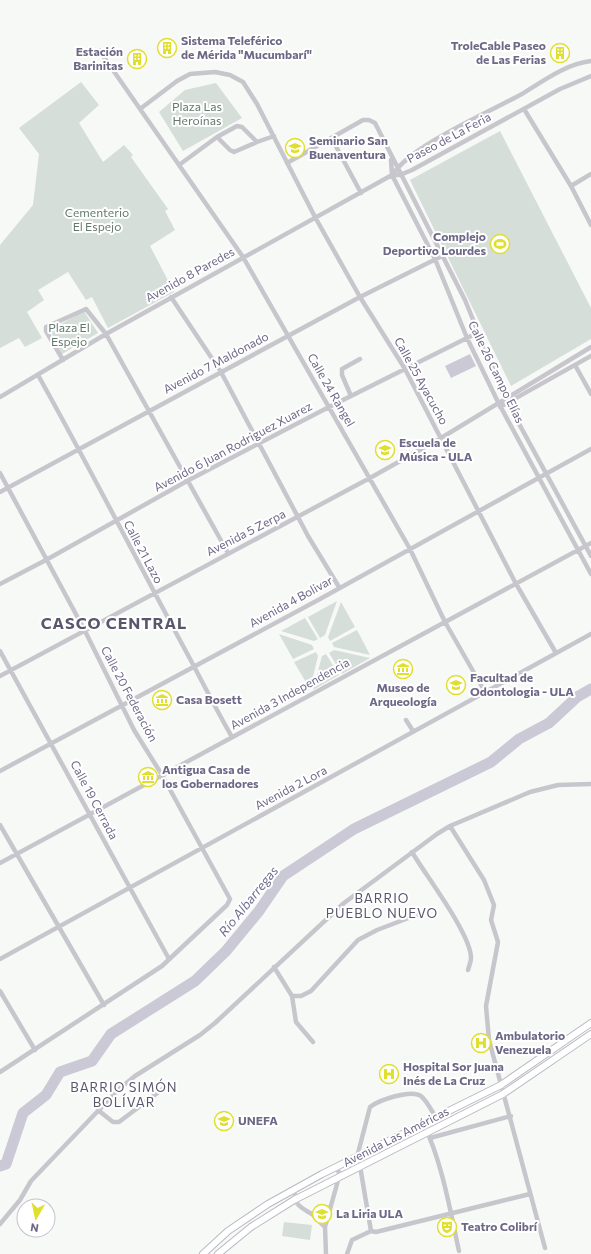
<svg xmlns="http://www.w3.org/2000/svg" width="591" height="1254" font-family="Commissioner,sans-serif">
  <rect width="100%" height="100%" fill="#f7f9f6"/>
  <path fill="#d5ded9" d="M81,82L99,105L79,123L103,162L124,145L133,155L131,157L168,209L165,211L175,230L150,246L174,292L108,328L92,297L86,300L68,272L38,290L44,300L27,312L42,338L25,347L19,338L0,348V245L33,205L39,154L19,128Z
    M216,83L242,118L183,151L159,112L185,90Z
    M500,131L591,308V339L511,386L410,180Z
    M84,311L98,333L62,354L50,330Z
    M337,601L325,635L320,638L308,617Z
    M341,602L355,627L330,641L328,637Z
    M305,618L318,639L314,641L281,631Z
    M357,630L370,655L334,647L332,643Z
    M279,634L312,645L314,649L293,659Z
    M334,650L370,658L342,674L329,653Z
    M316,652L318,656L310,689L294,662Z
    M326,654L339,675L313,690L322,656Z
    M284,1222L312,1225L310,1240L282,1236Z"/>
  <path fill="#cac9d5" d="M470,354L476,366L451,378L445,366Z"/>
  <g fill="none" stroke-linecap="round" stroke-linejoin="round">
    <path stroke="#cac9d5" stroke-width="11" d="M0,1166L6,1164L23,1113L46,1095L60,1072L92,1061L111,1034L195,981L226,951L259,911L283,876L354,829L491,762L519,739L549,723L577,697L591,689"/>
    <defs>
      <path id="secondary" d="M203,1254L228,1231L268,1204L322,1174L501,1085L591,1023
        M218,1254L251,1227L294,1200L503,1094L591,1034"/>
    </defs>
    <use href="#secondary" stroke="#bab8c2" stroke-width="8"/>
    <path stroke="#c8c6cd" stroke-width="4.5" d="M99,50L243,257L410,549L445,622L485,692
      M140,109L177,81L190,74L215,72L230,75L243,82L257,104L315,217L360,297L405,369L515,582L556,653
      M524,109L571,186L591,225
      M217,137L230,150L234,152L257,142
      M332,139L361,193
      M391,160L392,175L435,259L467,338L498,402L591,574
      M287,163L363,120H369L375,123L465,300L505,398L591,556
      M179,165L217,137L237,126L242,127L257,142L274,136
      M392,175H400L412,170L560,89L591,76
      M571,186L591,174
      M171,297L221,372L308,536L339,587
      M63,360L46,331V327L86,309L106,334L228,553
      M575,365L591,394
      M38,375C90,468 138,563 189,657C203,683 217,711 232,737
      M351,396L342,375V369L360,359
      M0,397L106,334L392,175C412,145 487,113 520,95C542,82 565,64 591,61
      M500,407L591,356
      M0,473L85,631L134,730L162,775L230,899L227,905L162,966L0,1072
      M0,492L360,297L444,255
      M0,584L46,560L187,481L329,407L477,333
      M0,651L169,959
      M0,676L370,478L441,438L591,347
      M406,720L413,731
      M0,771L320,599L591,449
      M0,825L104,1005
      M450,826L484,880L494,905L491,920L498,942L486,1006L489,1040L545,1248
      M412,852C426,876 471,934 471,958C471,962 469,966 468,970
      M0,863L591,543
      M0,959L591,634
      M274,967L292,996L296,1022L313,1042
      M0,991L35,1050
      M292,996H301L311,991L358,940L377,930L419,914
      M98,1110L113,1122H119L164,1088
      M424,1125C442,1162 450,1210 459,1251
      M430,1138L511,1116
      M357,1157L370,1107C379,1100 411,1089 421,1096C427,1101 432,1111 436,1118
      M360,1166L371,1231
      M295,1188C293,1203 298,1206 310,1213C316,1216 320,1223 325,1227L326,1254
      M312,1214L330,1207
      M0,1224L20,1200L31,1181L118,1090L135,1076L200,1035L215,1023L344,903L437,834L450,826L530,792L558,785L591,784
      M325,1227L339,1177V1172L335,1168
      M347,1254L352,1240L371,1231L376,1232L530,1194"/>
    <use href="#secondary" stroke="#fff" stroke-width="6"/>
  </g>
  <defs>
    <symbol id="building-ring" viewBox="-11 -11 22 22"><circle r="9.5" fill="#fff" stroke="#e1df2e" stroke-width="1.5"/><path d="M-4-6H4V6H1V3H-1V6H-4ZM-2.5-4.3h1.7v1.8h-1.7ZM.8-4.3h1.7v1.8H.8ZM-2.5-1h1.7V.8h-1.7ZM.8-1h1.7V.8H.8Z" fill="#e1df2e"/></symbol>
    <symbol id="university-ring" viewBox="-11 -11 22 22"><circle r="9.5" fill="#fff" stroke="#e1df2e" stroke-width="1.5"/><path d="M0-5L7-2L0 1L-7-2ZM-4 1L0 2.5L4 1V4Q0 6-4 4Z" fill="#e1df2e"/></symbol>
    <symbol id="stadium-ring" viewBox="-11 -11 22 22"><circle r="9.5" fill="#fff" stroke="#e1df2e" stroke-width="1.5"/><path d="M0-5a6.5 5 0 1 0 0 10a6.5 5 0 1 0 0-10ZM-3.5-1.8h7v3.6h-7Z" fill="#e1df2e"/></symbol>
    <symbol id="museum-ring" viewBox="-11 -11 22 22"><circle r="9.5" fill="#fff" stroke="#e1df2e" stroke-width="1.5"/><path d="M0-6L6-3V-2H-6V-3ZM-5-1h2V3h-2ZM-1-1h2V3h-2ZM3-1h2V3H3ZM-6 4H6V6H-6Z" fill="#e1df2e"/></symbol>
    <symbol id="hospital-ring" viewBox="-11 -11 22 22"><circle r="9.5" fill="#fff" stroke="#e1df2e" stroke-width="1.5"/><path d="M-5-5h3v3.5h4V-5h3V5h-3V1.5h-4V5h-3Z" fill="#e1df2e"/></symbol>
    <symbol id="theatre-ring" viewBox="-11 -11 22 22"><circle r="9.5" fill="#fff" stroke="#e1df2e" stroke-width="1.5"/><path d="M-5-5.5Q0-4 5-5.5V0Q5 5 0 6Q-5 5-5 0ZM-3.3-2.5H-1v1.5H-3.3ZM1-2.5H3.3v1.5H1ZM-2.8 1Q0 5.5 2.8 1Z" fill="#e1df2e"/></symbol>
  </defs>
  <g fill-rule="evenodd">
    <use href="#building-ring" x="156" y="37" width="22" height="22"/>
    <use href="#building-ring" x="549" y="42" width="22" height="22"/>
    <use href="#building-ring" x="126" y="48" width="22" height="22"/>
    <use href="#university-ring" x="284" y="137" width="22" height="22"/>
    <use href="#stadium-ring" x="489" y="233" width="22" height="22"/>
    <use href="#university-ring" x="374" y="439" width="22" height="22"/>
    <use href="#museum-ring" x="392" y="658" width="22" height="22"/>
    <use href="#university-ring" x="445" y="674" width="22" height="22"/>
    <use href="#museum-ring" x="151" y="689" width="22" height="22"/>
    <use href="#museum-ring" x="137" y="766" width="22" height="22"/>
    <use href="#hospital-ring" x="470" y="1032" width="22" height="22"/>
    <use href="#hospital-ring" x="378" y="1063" width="22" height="22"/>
    <use href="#university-ring" x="213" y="1110" width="22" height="22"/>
    <use href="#university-ring" x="311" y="1203" width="22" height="22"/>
    <use href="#theatre-ring" x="436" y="1216" width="22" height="22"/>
  </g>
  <g text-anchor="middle" stroke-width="4" stroke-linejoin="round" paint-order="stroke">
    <g font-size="12" font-weight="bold" fill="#6e6887" stroke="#fff" text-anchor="start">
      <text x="181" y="45">Sistema Teleférico<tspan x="181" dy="14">de Mérida "Mucumbarí"</tspan></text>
      <text x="546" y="50" text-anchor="end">TroleCable Paseo<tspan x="546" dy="14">de Las Ferias</tspan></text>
      <text x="123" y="56" text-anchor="end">Estación<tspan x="123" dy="14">Barinitas</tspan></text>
      <text x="309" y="145">Seminario San<tspan x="309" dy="14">Buenaventura</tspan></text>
      <text x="486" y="241" text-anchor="end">Complejo<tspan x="486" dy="14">Deportivo Lourdes</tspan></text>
      <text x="399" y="447">Escuela de<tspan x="399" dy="14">Música - ULA</tspan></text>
      <text x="470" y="682">Facultad de<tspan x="470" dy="14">Odontologia - ULA</tspan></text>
      <text x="403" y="692" text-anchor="middle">Museo de<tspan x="403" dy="14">Arqueología</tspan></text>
      <text x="176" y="704">Casa Bosett</text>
      <text x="162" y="774">Antigua Casa de<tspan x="162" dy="14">los Gobernadores</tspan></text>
      <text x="495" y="1040">Ambulatorio<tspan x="495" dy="14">Venezuela</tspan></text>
      <text x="403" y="1071">Hospital Sor Juana<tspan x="403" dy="14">Inés de La Cruz</tspan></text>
      <text x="238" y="1125">UNEFA</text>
      <text x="336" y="1218">La Liria ULA</text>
      <text x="461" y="1231">Teatro Colibrí</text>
    </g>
    <g font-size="12" fill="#63796f" stroke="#fff">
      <text x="197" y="111">Plaza Las<tspan x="197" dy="14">Heroínas</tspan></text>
      <text x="97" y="217">Cementerio<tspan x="97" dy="14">El Espejo</tspan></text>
      <text x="69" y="332">Plaza El<tspan x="69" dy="14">Espejo</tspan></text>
    </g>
    <g font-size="12" fill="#6e6887" stroke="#fff">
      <text transform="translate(449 138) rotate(-28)" y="4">Paseo de La Feria</text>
      <text transform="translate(190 275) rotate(-29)" y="4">Avenido 8 Paredes</text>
      <text transform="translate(216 363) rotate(-28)" y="4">Avenido 7 Maldonado</text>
      <text transform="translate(496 372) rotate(64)" y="4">Calle 26 Campo Elías</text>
      <text transform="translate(421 381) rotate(61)" y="4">Calle 25 Ayacucho</text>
      <text transform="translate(331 390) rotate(60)" y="4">Calle 24 Rangel</text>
      <text transform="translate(233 447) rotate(-28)" y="4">Avenido 6 Juan Rodriguez Xuarez</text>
      <text transform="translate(246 533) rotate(-27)" y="4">Avenida 5 Zerpa</text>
      <text transform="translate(143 552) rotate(62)" y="4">Calle 21 Lazo</text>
      <text transform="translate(291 602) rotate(-29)" y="4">Avenida 4 Bolivar</text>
      <text transform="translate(129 694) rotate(62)" y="4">Calle 20 Federación</text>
      <text transform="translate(290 694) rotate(-29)" y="4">Avenida 3 Independencia</text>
      <text transform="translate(291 788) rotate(-28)" y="4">Avenida 2 Lora</text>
      <text transform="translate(94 800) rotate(62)" y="4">Calle 19 Cerrada</text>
      <text transform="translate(396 1137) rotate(-27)" y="4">Avenida Las Américas</text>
    </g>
    <g font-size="13" letter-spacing="1" fill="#5a566c" stroke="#fff">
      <text x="382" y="903">BARRIO<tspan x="382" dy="15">PUEBLO NUEVO</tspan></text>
      <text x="124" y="1092">BARRIO SIMÓN<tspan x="124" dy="15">BOLÍVAR</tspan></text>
    </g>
    <g font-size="13" font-style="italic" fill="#706f90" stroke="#fff">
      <text transform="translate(248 901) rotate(-51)" y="5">Río Albarregas</text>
    </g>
    <g font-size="16" font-weight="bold" letter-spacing="1" fill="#5a566c" stroke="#fff">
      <text x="114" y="629">CASCO CENTRAL</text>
    </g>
  </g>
  <g transform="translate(36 1218) rotate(189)"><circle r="19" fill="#ffffff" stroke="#c5c3cf"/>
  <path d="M0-3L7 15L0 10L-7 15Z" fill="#e1df2e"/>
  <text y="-6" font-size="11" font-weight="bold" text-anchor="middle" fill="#6e6887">N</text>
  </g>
</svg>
